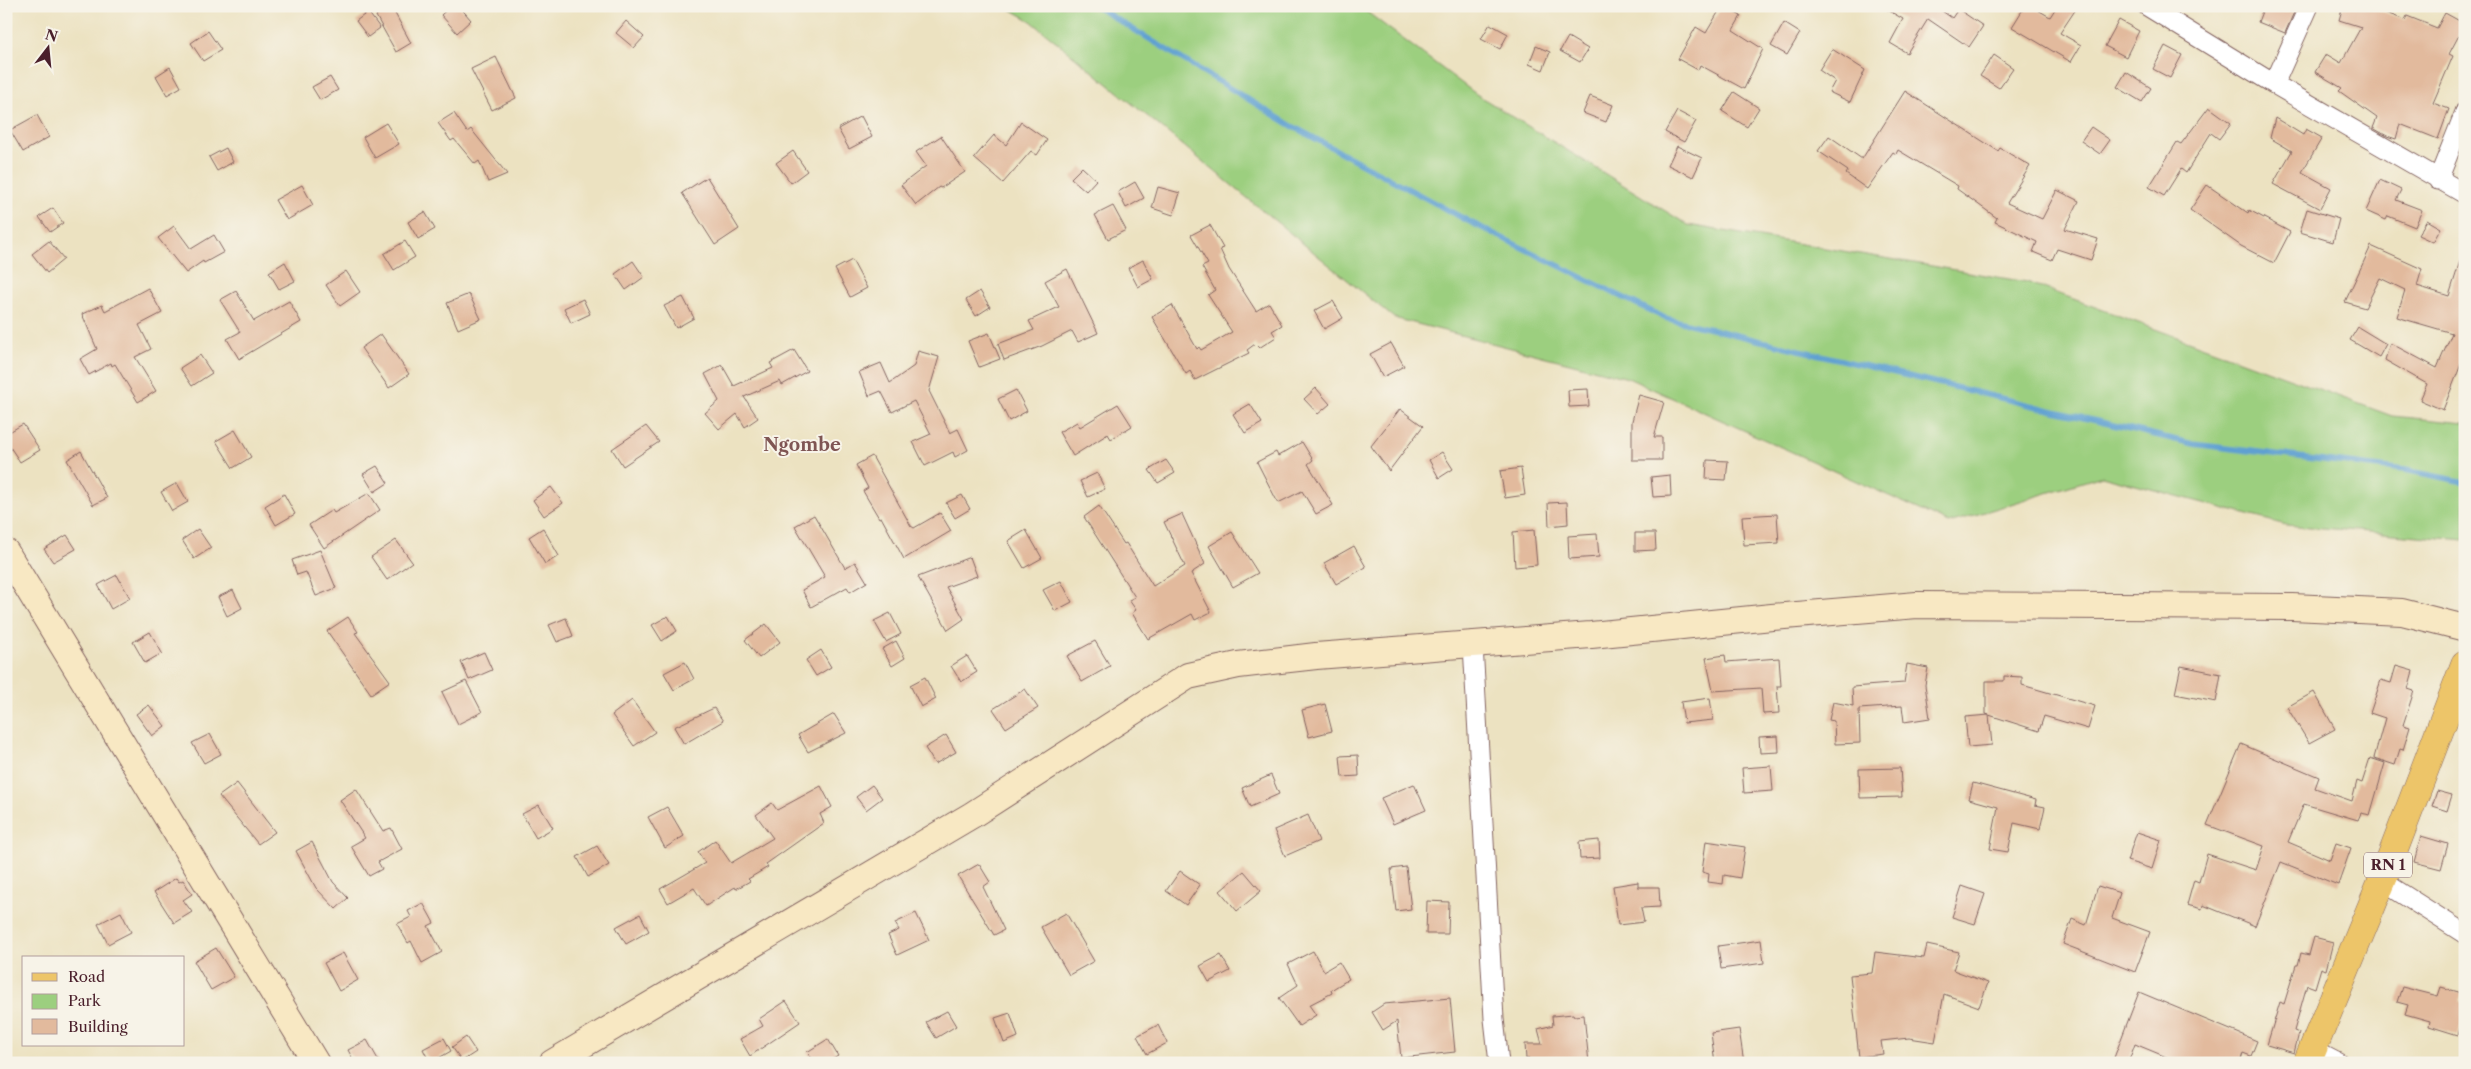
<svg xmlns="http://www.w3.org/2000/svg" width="2471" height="1069" font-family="'Libre Caslon Text',serif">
  <rect width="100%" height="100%" fill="#f7f3e8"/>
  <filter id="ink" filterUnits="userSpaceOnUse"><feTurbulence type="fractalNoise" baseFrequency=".02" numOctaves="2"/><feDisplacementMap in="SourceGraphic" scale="10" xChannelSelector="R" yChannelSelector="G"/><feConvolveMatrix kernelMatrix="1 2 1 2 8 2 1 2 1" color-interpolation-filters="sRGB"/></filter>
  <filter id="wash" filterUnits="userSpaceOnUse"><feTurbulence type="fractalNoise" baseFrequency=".0096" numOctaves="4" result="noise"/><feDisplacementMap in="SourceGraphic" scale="20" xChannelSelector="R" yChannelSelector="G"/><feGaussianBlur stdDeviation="1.12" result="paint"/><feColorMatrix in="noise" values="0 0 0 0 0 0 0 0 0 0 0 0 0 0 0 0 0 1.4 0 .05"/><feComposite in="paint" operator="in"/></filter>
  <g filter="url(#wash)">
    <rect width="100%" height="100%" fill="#ece2c1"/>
    <path fill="#9ccf7f" stroke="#737755" d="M1005,6H1359L1476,94L1688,225L2027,282L2392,416L2465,423V540L2286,525L2102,476L1949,523L1628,378L1394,318L1031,21Z"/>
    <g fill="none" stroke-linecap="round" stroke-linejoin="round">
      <path stroke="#5ea0d1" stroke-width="5.5" d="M1095,6L1292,126L1468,221L1665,318L2193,444L2405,470L2465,482"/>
    </g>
    <g id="blocks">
      <path fill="#e2ba9d" d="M386,6H391L411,43L396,52L376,16Z
        M451,6H459L471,20L457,33L441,15Z
        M1722,6L1741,16L1733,30L1763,49L1744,89L1700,65L1698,70L1678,59L1696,27L1706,33Z
        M1881,6H1935L1952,18L1958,9L1983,26L1969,47L1928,19L1907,53L1890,43L1903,19Z
        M2025,6H2031L2050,17L2057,6H2078L2060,33L2081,45L2071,62L2012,27Z
        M2264,6H2284L2295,10L2285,33L2258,22Z
        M2343,6H2367L2405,20L2407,16L2437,28L2445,13L2465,24L2449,54L2453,56L2433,103L2449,109L2438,139L2400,124L2396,139L2387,136L2373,128L2377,118L2339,91L2342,88L2315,72L2326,54L2341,63L2361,27L2339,20Z
        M368,12L380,28L368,37L356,21Z
        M2119,20L2139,31L2126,57L2105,46Z
        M626,21L644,37L634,48L616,33Z
        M1784,23L1800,33L1787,55L1771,46Z
        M1490,24L1508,34L1500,49L1481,39Z
        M208,31L221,50L203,61L191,43Z
        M1568,37L1588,49L1580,62L1560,51Z
        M1536,46L1550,52L1543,70L1529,64Z
        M2165,46L2182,55L2170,78L2153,69Z
        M1832,49L1865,70L1850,102L1829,92L1835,81L1819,70Z
        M1994,55L2013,68L1999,88L1980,76Z
        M496,57L516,98L492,110L471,69Z
        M170,67L181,87L167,95L156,76Z
        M2126,72L2151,88L2142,102L2117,87Z
        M330,77L338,90L320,100L312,87Z
        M1905,91L1998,151L2000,148L2030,166L2007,203L2042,219L2057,190L2079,201L2065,229L2098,239L2091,260L2057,249L2052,260L2033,252L2037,242L1995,222L1997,218L1957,189L1958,186L1898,150L1896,154L1893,152L1867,189L1846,174L1848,171L1818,151L1829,136L1862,159Z
        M1734,92L1759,108L1747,127L1722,111Z
        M1590,96L1613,105L1606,122L1583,113Z
        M2209,107L2231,123L2219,139L2211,133L2186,173L2181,169L2164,196L2149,187L2177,142L2181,144Z
        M1677,111L1696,121L1684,142L1665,132Z
        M454,113L467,132L471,129L507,174L488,182L479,161L475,164L454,139L451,141L438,123Z
        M37,115L49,137L23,152L10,130Z
        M861,116L872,137L849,149L838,129Z
        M2275,118L2303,135L2306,129L2322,138L2302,172L2331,188L2320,209L2273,184L2292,151L2270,138Z
        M1021,122L1047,140L1037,155L1031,151L1003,183L974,158L994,135L1006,145Z
        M386,123L399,144L375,158L363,137Z
        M2091,127L2110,140L2100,154L2081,141Z
        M941,136L965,172L941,188L939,187L916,205L901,185L926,166L916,152Z
        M1677,146L1702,158L1693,177L1668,165Z
        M226,148L233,162L217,171L209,157Z
        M793,151L807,171L791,183L776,163Z
        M1082,167L1096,180L1086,191L1071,178Z
        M707,177L739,229L715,245L682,193Z
        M2380,180L2401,190L2396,200L2422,210L2415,227L2388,216L2386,220L2366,211Z
        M1135,182L1144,198L1126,208L1118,192Z
        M302,185L313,205L287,220L275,200Z
        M2207,185L2248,213L2249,210L2290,232L2274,263L2241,246L2190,210Z
        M1158,187L1180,193L1173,215L1152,208Z
        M1113,206L1126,230L1108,239L1095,215Z
        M53,208L63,223L50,232L39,217Z
        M2307,209L2339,219L2333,242L2300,232Z
        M425,212L435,229L418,239L408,222Z
        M2427,220L2441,228L2433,242L2418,235Z
        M1210,225L1223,248L1220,249L1229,269L1256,311L1269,303L1282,325L1272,331L1276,337L1259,348L1255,344L1247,350L1249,353L1195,380L1190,371L1186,374L1152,317L1172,305L1197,349L1199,347L1201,350L1232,332L1208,295L1215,290L1202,267L1208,264L1191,235Z
        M174,226L191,249L214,235L224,252L204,263L203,261L186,273L158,238Z
        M49,241L64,259L47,273L32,254Z
        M405,241L415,257L394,270L384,254Z
        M2371,246L2422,269L2417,286L2449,296L2461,258L2465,259V354L2443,410L2420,400L2427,384L2385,360L2390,343L2437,368L2452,333L2397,317L2405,290L2380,278L2365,308L2345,302Z
        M852,260L867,288L850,297L835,269Z
        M1143,260L1153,279L1138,287L1128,268Z
        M633,261L644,277L626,290L615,274Z
        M285,262L295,281L279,289L269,272Z
        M1067,269L1098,333L1078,342L1072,331L1042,346L1004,360L998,344L1034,330L1029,321L1059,307L1045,281Z
        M346,271L360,292L340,306L326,285Z
        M148,288L162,313L139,325L151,349L135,357L156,391L138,402L115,364L112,366L111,363L89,375L80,359L97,349L82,314L102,305L105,311Z
        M236,291L254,321L289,301L301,322L239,359L227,339L240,332L220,300Z
        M980,291L990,307L976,316L966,300Z
        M469,294L481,319L458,329L447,303Z
        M683,297L694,318L676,328L664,306Z
        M583,299L590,314L571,323L564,308Z
        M1333,301L1343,318L1324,329L1314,311Z
        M2358,327L2386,344L2379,357L2350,340Z
        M989,333L1000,359L979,367L968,341Z
        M381,334L409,374L389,388L361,348Z
        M1391,343L1404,366L1383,377L1370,354Z
        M794,350L807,371L782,385L780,381L744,397L758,418L745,427L737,414L719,429L705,413L719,401L705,374L722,365L734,386L773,368L770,363Z
        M918,351L939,357L929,391L950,433L958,429L968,450L955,457L953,452L925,466L913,442L931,434L914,401L892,412L881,391L869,396L859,372L881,363L890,383L914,366Z
        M200,355L212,373L192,386L180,368Z
        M1316,388L1330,404L1318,414L1304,399Z
        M1588,389L1589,406L1569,407L1568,390Z
        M1016,390L1027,411L1009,421L998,399Z
        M1639,395L1664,402L1654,437H1662V460H1632V421Z
        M1118,404L1132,426L1111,439L1108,434L1073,456L1059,432L1077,422L1080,427Z
        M1250,404L1262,423L1245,433L1233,414Z
        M1400,409L1423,426L1389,471L1371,446Z
        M23,424L40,450L20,462L6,441V434Z
        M646,426L659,442L623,466L612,449Z
        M235,430L251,457L233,468L216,441Z
        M1302,442L1313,460L1308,464L1333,505L1316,514L1302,491L1278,503L1257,462L1276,452L1278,456Z
        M81,451L107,498L93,505L67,460Z
        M1442,452L1453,469L1439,478L1429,460Z
        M872,456L911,526L914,528L940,513L951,531L904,559L881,517L879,518L863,491L868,488L856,465Z
        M1166,460L1175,473L1158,483L1149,470Z
        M1707,460L1728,461L1726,480L1706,479Z
        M377,466L388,483L374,492L363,474Z
        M1521,468L1525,495L1505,498L1500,471Z
        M1097,473L1105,489L1088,497L1080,481Z
        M1670,475L1671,496L1653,497L1651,477Z
        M177,483L188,502L172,511L161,492Z
        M551,487L563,503L544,516L533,500Z
        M369,493L380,510L324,548L309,525L332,510L334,513Z
        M284,494L295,514L276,525L265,506Z
        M962,495L970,509L955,518L946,503Z
        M1567,502L1568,524L1549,526L1548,503Z
        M1099,506L1124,544L1126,543L1153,586L1185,566L1164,522L1182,514L1205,564L1191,573L1211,612L1195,620L1192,614L1148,639L1132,613L1136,610L1129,600L1135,597L1084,517Z
        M1777,514L1779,543L1744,545L1742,516Z
        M814,515L845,568L855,562L867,582L850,592L847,587L811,607L802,590L825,577L795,526Z
        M543,528L559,556L545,564L529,537Z
        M198,529L211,548L194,559L182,540Z
        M1026,530L1042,558L1024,568L1008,541Z
        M1534,530L1537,565L1515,567L1513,532Z
        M1232,532L1258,573L1233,587L1209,546Z
        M1635,533H1655L1656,550L1635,551Z
        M1597,534L1599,557L1569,559L1568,536Z
        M67,535L76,549L53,562L44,549Z
        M396,540L412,562L387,580L371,557Z
        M1354,546L1366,567L1336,584L1324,563Z
        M320,550L336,588L316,596L306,572L297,575L292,560Z
        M970,557L977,576L946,587L964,619L948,630L918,577Z
        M117,575L130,598L111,609L98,585Z
        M1061,581L1072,602L1055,611L1043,590Z
        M233,590L242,608L227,616L218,597Z
        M890,613L901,634L886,642L874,621Z
        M668,616L677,631L662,641L652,625Z
        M348,617L358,632L355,633L390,681L371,694L327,631Z
        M566,618L573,636L557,642L549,625Z
        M766,624L780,642L759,658L745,640Z
        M150,632L162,653L145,663L133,642Z
        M896,641L905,658L892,666L882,649Z
        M1095,641L1110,666L1082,682L1067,656Z
        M821,650L831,667L816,676L806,660Z
        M484,652L492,670L469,680L461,662Z
        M1725,655L1726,662L1779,658L1781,686H1777L1779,713L1763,714L1761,688L1713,691L1706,658Z
        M967,656L977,672L961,682L951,666Z
        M685,662L694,679L674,690L664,673Z
        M1907,664L1928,668L1925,685L1930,718L1904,722L1902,706L1859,709L1860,743L1835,744L1834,721L1829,720L1833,702L1853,706L1852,687L1904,683Z
        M2181,666L2221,674L2216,702L2175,694Z
        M2396,666L2413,671L2408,689L2414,691L2403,725L2410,727L2403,750L2400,749L2395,765L2374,758L2385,718L2370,713L2381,680L2391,683Z
        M2004,676L2022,677V685L2095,706L2088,729L2044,716L2039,731L1989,715L1992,745L1968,747L1965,717L1989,715L1986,714V681H2004Z
        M925,677L936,699L921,707L910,685Z
        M466,681L482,712L458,724L442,692Z
        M1025,689L1038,708L1006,728L993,709Z
        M2314,692L2335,729L2309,743L2287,707Z
        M1710,698L1713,720L1684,723L1681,702Z
        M632,700L655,732L634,746L612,715Z
        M1325,704L1332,731L1309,737L1302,710Z
        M149,705L165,726L152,736L136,714Z
        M714,708L723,721L684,744L674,727Z
        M834,714L846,733L808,752L798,735Z
        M210,734L221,754L204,763L192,743Z
        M946,735L956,752L935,764L925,748Z
        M1778,736L1779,752L1760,753L1759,737Z
        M2241,744L2319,777L2315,788L2352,801L2357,781L2362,783L2370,758L2385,763L2370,815L2361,813L2358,820L2304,804L2288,842L2330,860L2336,843L2351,848L2338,885L2281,862L2255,926L2203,905L2202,909L2187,905L2194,880L2199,882L2207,854L2256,870L2264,846L2207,825Z
        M1358,755L1359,776L1342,777L1340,756Z
        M1771,766L1773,791L1744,793L1742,768Z
        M1900,768L1902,797L1860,798L1859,769Z
        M1271,775L1279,794L1250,807L1242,788Z
        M237,783L275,832L258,844L219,796Z
        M1973,783L2036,800L2035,805L2045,807L2040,829L2014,823L2008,852L1990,849L1998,807L1969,799Z
        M1414,784L1426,810L1393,824L1381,798Z
        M872,785L882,798L866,810L856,797Z
        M821,786L832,807L820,814L824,823L766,864L768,867L748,879L750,881L736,889L735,887L706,906L694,888L668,903L660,889L705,863L698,852L715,840L731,863L773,838L756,815L772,803L777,810Z
        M356,789L383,831L391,828L402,849L378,862L382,869L369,876L351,846L365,838L340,800Z
        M2437,791L2452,795L2447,811L2432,806Z
        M539,805L553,828L536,838L522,814Z
        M667,807L684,836L665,848L648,817Z
        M1308,815L1319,841L1285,856L1274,830Z
        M2137,832L2161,840L2152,869L2127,861Z
        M2421,836L2448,844L2441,869L2414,862Z
        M1599,840L1600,858L1580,859L1579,842Z
        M1706,841L1745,847L1740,878L1724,875L1723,884L1708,882L1709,874L1702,872Z
        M312,842L333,882L348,898L336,909L316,888L296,851Z
        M597,846L609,865L588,877L577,857Z
        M979,864L990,882L983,887L1004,930L994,935L958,876Z
        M1406,867L1411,909L1396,911L1391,869Z
        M1180,871L1200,885L1186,905L1166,891Z
        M1244,871L1261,891L1237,911L1220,891Z
        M176,878L179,882L183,880L192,894L183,900L192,912L174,923L154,892Z
        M1638,882V887H1659L1660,907L1641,908L1644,922L1618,925L1613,886Z
        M1962,886L1985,894L1975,924L1952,917Z
        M2098,886L2120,893L2112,918L2150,932L2135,972L2063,944L2072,919L2086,925Z
        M1427,901L1449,902L1448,934H1426Z
        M423,903L434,923L428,926L442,952L422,963L411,941L408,943L397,924L411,917L408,911Z
        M121,912L131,932L108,944L98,924Z
        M916,913L929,940L897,955L888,935L899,930L895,923Z
        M1066,913L1094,961L1069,975L1041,927Z
        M640,914L649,931L626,944L616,927Z
        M2314,937L2333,942L2326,970L2321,968L2315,988L2307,985L2294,1031L2299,1033L2294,1053L2267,1045L2280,1002L2284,1004L2296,965H2298L2301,953L2309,955Z
        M1761,940L1764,963L1721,969L1718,946Z
        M1927,945L1959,952L1953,970L1988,983L1979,1007L1944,994L1935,1042L1909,1038L1881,1041L1883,1054L1859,1057L1850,975L1872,973L1875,952L1924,958Z
        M216,948L234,977L211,990L194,961Z
        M1313,951L1324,971L1339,962L1349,979L1331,990L1332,993L1309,1005L1316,1015L1299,1026L1279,998L1298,985L1288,964Z
        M343,953L358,980L339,991L324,963Z
        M1221,955L1230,971L1209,982L1200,966Z
        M2402,987L2438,996L2441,987L2462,993L2459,1001L2465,1003V1012L2458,1035L2429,1026L2430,1021L2405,1014L2408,1005L2397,1002Z
        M2139,992L2257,1041L2251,1056L2243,1053L2240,1063H2181L2135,1044L2128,1063H2112Z
        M1450,998L1455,1052L1401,1058L1397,1021L1383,1030L1372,1012L1384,1004Z
        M786,1001L800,1022L750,1056L740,1039L763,1026L759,1019Z
        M947,1011L956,1026L936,1038L926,1022Z
        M1010,1013L1018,1037L1004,1043L995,1018Z
        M1573,1014L1574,1016L1584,1015L1589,1063H1531L1530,1059H1526L1525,1044H1542L1538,1029L1553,1025L1552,1016Z
        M1158,1025L1167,1043L1147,1054L1137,1036Z
        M1739,1029L1744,1063H1715L1711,1033Z
        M466,1037L476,1052L462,1061L452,1047Z
        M444,1038L451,1051L430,1063L423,1049Z
        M828,1039L838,1056L827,1063H814L807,1052Z
        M367,1040L380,1063H355L348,1050Z"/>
    </g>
  </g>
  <g filter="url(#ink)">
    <use href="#blocks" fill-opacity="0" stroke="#836360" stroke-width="1"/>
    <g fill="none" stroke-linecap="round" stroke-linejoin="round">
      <defs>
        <path id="street" d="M2147,6L2274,84L2465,194
          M2274,84L2309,6
          M2438,180L2465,112
          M1473,645L1494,1019L1499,1063
          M2382,881L2465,934
          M2313,1050L2338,1063"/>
        <path id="secondary" d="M6,552L316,1063
          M552,1063L972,815L1188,676L1238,665L1316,656L1591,635L1772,617L1917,605L2292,607L2402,612L2465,628"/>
        <path id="primary" d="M2307,1063L2382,881L2465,664"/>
      </defs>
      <use href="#street" stroke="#836360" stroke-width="21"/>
      <use href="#secondary" stroke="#836360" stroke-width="28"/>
      <use href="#primary" stroke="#836360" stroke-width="29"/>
      <use href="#street" stroke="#fff" stroke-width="19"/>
      <use href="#secondary" stroke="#f8e8c3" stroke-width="26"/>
      <use href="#primary" stroke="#edc569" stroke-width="28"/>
    </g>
  </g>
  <g text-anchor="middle" stroke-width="4" stroke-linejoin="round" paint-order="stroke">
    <rect fill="#f7f3e8" stroke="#7e5f64" stroke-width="1" x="2364" y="852.5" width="48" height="25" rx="4"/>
    <g font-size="15" font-weight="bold" fill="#4a1f2b">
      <text x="2388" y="870">RN 1</text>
    </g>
    <g font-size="18" font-weight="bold" fill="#7f5553" stroke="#f7f3e8">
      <text x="802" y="451">Ngombe</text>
    </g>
  </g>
  <rect width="2471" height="1069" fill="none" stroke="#f7f3e8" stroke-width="25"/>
  <rect x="22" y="956" width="162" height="90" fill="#f7f3e8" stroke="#b29e9c"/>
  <rect x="32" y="973" width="25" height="8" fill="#edc569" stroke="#b29e9c"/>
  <text x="68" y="982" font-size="15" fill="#4a1f2b">Road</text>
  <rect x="32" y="994" width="25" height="15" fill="#9ccf7f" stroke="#b29e9c"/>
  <text x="68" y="1006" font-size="15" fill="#4a1f2b">Park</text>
  <rect x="32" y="1019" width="25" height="15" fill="#e2ba9d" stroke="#b29e9c"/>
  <text x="68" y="1032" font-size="15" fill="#4a1f2b">Building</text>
  <g transform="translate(48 48) rotate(16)" stroke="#f7f3e8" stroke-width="4" paint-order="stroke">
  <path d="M0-4L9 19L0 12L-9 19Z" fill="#4a1f2b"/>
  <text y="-8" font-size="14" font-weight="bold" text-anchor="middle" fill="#4a1f2b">N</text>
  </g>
</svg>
